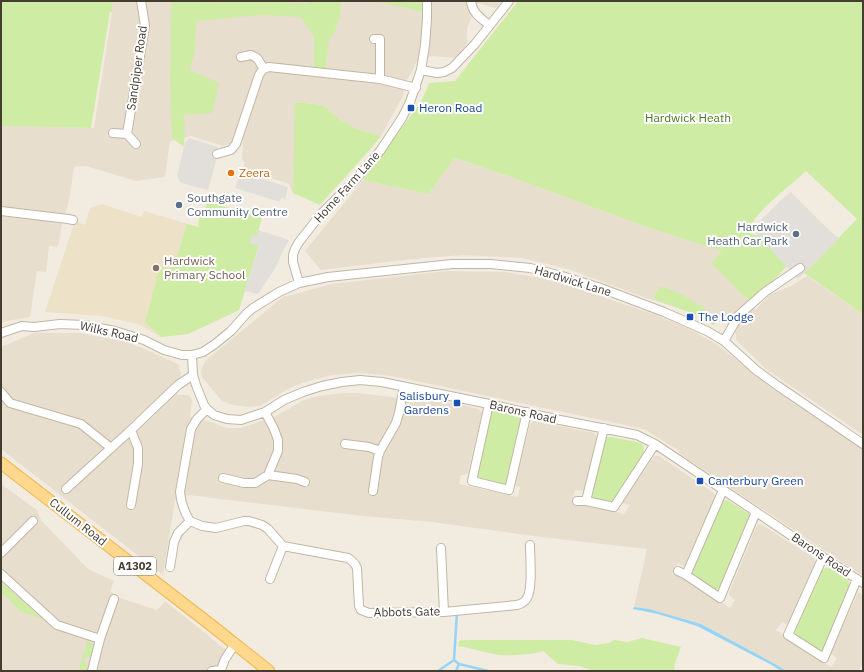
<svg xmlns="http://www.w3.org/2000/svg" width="864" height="672" font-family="'IBM Plex Sans',sans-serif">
  <rect width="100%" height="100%" fill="#f2ece0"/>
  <path fill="#e7dece" d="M113,1H502L496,8L477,3L467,29V44L456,58L432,56L416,62L412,72L402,87L404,94L381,136L357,129L339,119L323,105L296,102L293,193L289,184L243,169L245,162L242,160L243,139L223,146L191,136L170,141L165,177L136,181L86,166L74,167L69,201L62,223L59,243L57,247L49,246L46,272L37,271L30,317L1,322V126L94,128L112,12Z
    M455,158L511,177L652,229L723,251L749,301L755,310L771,294L791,286L807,276L863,314V435L766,369L736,340V334L728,319L719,320L646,298L568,269L522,258L463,255L412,259L321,270L305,251L363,180L428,194Z
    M446,271L505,272L540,278L561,283L656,315L689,329L715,343L774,390L863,450V576L680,454L678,450L644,429L392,376L361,373L332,375L302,383L288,389L260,406L248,407L233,405L222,401L202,377L201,370L205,361L283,297L332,284Z
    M34,333H81L124,341L149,351L178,364L181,374L177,395H189L192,400L190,417L205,420L227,428H241L276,416L304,400L319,396L343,393H357L409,399L437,400L479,409L482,413L468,473L465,475H461L459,484L518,497L520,487L516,486L515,483L530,424L534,421L594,433L598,439L585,491L575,490L572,503L624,514L630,505L623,503V501L654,456H659L714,493L715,497L685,565L683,566L678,563L673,571L730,608L735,600L729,595V593L757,525L761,524L814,558L816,563L789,623L785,624L782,622L776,630L831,667L837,659L831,653L858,592L863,595V661L859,671H786L775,664L701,624L649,609L634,607L647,549L541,537L432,522L363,516L188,495L175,500L163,575L1,449V347Z
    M1,484L37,510L41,520L88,569L114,581L110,591L120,598L157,610L165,601L226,650L222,657L219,668L227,671H1Z"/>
  <path fill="#ede1c8" d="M102,204L142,217L144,211L259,245L239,310L188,334L161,337L138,324L102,316L45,312L75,221L85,225L90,208Z"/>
  <path fill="#cfeca4" d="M1,1H113L112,12H110L91,128L1,126Z
    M171,1H202L206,3L226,1H271L305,4L313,1H341L340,17L334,33L329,39L325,73L314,69V36L301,17L262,15L196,21L195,51L190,70L219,83L212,113L183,115L185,123L184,147L172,138L170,84Z
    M370,1H414L422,3V11L427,13L385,3Z
    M518,1H863V314L804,273L857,219L806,171C788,188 763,205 750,226L753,235H761L788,265L773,281L749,301L711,263L722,251L652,229L511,177L455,158L428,194L363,180L421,102L429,83L455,81Z
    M295,102L323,105L339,119L357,129L381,136C362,160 340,182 320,205L293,193Z
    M207,201L262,218L257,236L259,245L239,310L188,334L161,337L145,322L157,279L155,278L164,267C169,269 171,267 175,264L187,224L199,227L198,224L201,211L204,212Z
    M660,286L681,294L704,308L717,322L714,325L694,314L653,299Z
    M498,410C506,412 518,412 522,421L507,482L504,486L476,480L491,414L493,411Z
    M607,437H611L637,442L642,444L644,448L643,457L614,501C610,503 599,502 595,501C592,499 592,497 591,495L604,440Z
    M726,500L729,501L749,514L750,519L748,525L720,586L718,589H714L693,576L691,573L722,501Z
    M826,568C831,568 846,575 848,580C850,582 849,587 849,589L825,647L822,650C816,649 801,641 796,636C794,633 795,633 794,630L821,570Z
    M1,582L43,619L19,611L9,599L1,592Z
    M642,638L681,647L675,663L674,671H594L579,666L558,664L543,651C533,655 509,656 499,655C485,653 472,648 458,646L459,641L462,640H572L595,645L609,643L614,640L627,642Z
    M88,640L96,648L93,656L85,658L84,662L88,667V671H85L79,668Z"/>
  <path fill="#e2deda" d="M189,138L218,147L217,154V157L208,190L181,183L178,178L177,175L185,143Z
    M242,172L288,187L285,199L281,198L280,202L235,188L240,173Z
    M791,192L830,231L839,238L815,263L798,279L752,229L782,199Z
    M258,230L289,240L282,253L276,267L258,294L245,291L259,246L250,243L252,235L257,236Z"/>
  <path fill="#95d4f7" d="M634,607L649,609L701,624L775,664L786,671H781L770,664L697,626L658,614L633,609Z"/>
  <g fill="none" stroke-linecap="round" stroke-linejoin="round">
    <path stroke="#95d4f7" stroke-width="2.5" d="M454,660L457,612
      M438,671L454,660L459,664L488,671
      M456,671L459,664"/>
    <defs>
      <path id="minor" d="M471,1C472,13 481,18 489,25
        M374,39H380V79
        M241,57L251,55L257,58L264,69
        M421,70L437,73L444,72L452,68L475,44L509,1
        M113,133L127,134L136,144
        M127,134L145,26L143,13L141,1
        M217,154L231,150L236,144L259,75C262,70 264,68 269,67L380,79L416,88
        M1,211L68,219L73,220
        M299,283L293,262V255L295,249L299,242L321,214L356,179L380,151L402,118L410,102L421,70L425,45L427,19V1
        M1,333L22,326L34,327L60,324L84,325L115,331L144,340L164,350L182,355H192L203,352L215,344L231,331L246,314L253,308L279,292L299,283L328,277L452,264H491L530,268L562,276L598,287L664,312L707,331L724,341L756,370L778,386L863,444
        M724,341L739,315L765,292L800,268
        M192,355L193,375L196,385L204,405L207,409L214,415L227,419L241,420L265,412L284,400L303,392L322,386L342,382L360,380L382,382L489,404L555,419L637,435L655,444L676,458L823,557L863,583
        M1,392L10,403L81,424L111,448
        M489,404L472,481L509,490L527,412
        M604,428L586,501L614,507L655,444
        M131,430L138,448V464L131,505
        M345,444L369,447L380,451
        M268,475L297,479L305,482
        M223,478L244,483H255L268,475L278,451V440L274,429L265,412
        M66,489L131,430L178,385L193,375
        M723,490L686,575L720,598L756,512
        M373,491L378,457L380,451L396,423L399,413L404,387
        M577,501H586
        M190,521L202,526L216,528L244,521H249L262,525L268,529L283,546L348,558C353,561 355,563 357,568L359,606L361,610L369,613L444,612L517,605C521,604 525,602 527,598C533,589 530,557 530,545
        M441,548L444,612
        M1,553L33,521
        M823,557L788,635L824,658L857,579
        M170,567L174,542L178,533L190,521C184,512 181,503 180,492L191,429L197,419L207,409
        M678,571L686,575
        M1,574L57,625L100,639
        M270,579L283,546
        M92,671L100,639L114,599
        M212,671L221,670L225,659L235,644"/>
      <path id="major" d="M1,463L211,625L269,671"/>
    </defs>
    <use href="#minor" stroke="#c1b6a5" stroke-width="10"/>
    <use href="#major" stroke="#efb752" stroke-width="13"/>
    <use href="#minor" stroke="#fff" stroke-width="8"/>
    <use href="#major" stroke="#ffd88d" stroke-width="11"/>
  </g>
  <g fill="#1a4fb4" stroke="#fff" stroke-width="1.5">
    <rect x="407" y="104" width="8" height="8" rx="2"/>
    <rect x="686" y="313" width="8" height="8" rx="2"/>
    <rect x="453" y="399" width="8" height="8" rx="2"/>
    <rect x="696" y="477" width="8" height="8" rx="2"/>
  </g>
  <circle fill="#e8710a" stroke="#fff" stroke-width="1.5" cx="231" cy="173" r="4"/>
  <g fill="#5c6f8a" stroke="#fff" stroke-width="1.5">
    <circle cx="179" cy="205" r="4"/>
    <circle cx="796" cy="234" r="4"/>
  </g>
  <circle fill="#8d6e63" stroke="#fff" stroke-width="1.5" cx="156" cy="268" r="4"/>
  <g text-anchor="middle" stroke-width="4" stroke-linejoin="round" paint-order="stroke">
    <rect fill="#fff" stroke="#7c766f" stroke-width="1" x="114" y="557" width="42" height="18" rx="3"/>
    <g font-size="11" font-weight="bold" fill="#443b31">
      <text x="135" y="570">A1302</text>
    </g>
    <g font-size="12" fill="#443b31" stroke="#fff">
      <text transform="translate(137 68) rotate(-82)" y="4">Sandpiper Road</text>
      <text transform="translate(347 187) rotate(-48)" y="4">Home Farm Lane</text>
      <text transform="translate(573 281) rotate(17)" y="4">Hardwick Lane</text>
      <text transform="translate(109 332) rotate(13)" y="4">Wilks Road</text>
      <text transform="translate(523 412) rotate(13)" y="4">Barons Road</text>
      <text transform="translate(78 522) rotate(38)" y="4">Cullum Road</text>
      <text transform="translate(821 555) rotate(34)" y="4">Barons Road</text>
      <text transform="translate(407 612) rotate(-1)" y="4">Abbots Gate</text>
    </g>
    <g font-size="12" fill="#164399" stroke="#fff" text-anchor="start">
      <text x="419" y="112">Heron Road</text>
      <text x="698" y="321">The Lodge</text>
      <text x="449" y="400" text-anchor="end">Salisbury<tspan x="449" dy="14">Gardens</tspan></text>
      <text x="708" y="485">Canterbury Green</text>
    </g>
    <g font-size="12" fill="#477a20" stroke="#fff">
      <text x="688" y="122">Hardwick Heath</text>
    </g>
    <g font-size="12" fill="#c56008" stroke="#fff" text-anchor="start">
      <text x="239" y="177">Zeera</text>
    </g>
    <g font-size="12" fill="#4e5e75" stroke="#fff" text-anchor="start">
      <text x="187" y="202">Southgate<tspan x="187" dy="14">Community Centre</tspan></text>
      <text x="788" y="231" text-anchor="end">Hardwick<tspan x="788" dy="14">Heath Car Park</tspan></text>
    </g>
    <g font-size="12" fill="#785e54" stroke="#fff" text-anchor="start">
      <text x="164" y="265">Hardwick<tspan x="164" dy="14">Primary School</tspan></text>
    </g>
  </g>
  <rect width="864" height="672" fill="none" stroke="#443b31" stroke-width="4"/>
</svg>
